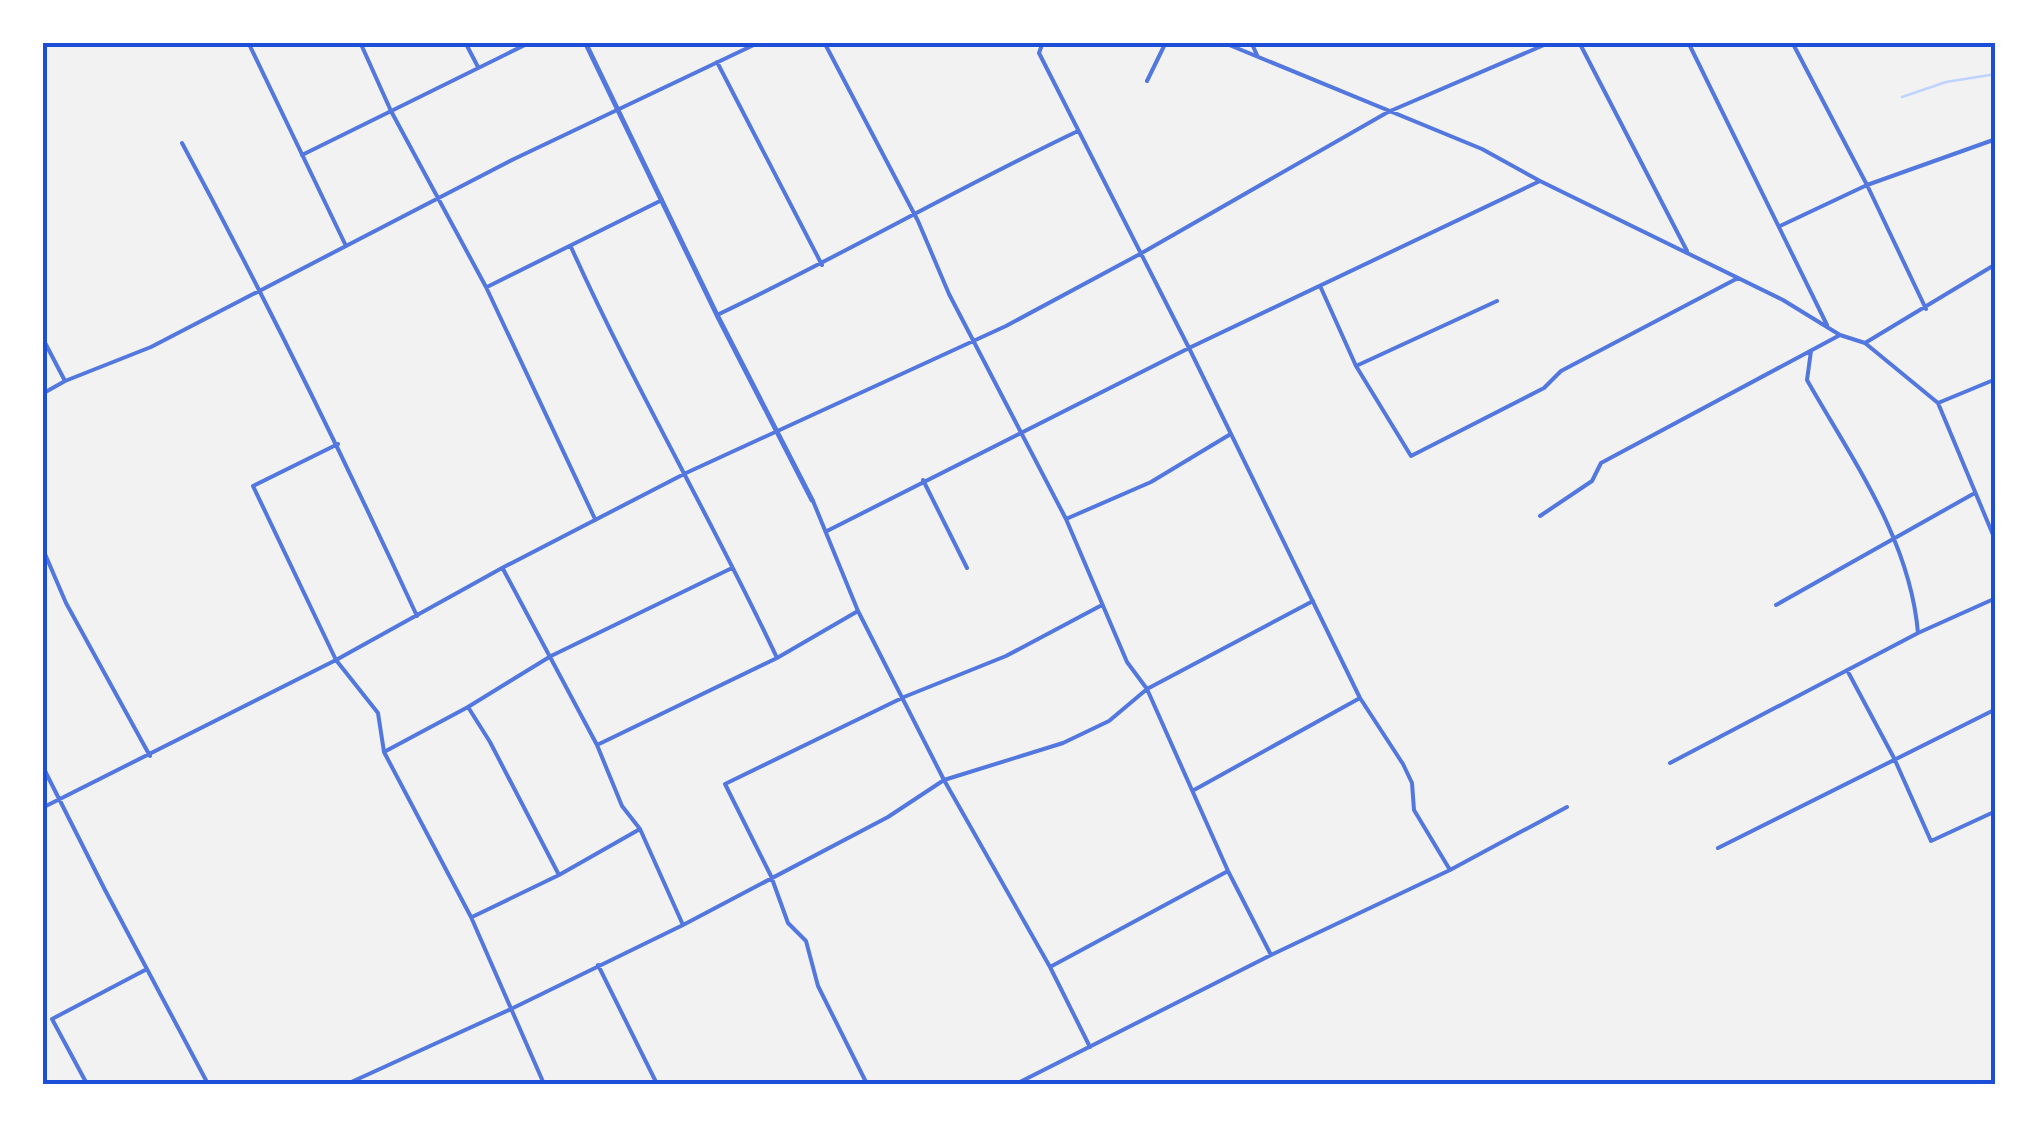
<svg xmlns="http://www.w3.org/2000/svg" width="2038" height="1127" font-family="'Open Sans',sans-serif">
  <rect width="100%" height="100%" fill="#f2f2f2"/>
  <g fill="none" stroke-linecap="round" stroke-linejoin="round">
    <path stroke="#bfd3fe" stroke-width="2.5" d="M1902,97L1946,82L1996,74"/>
    <path stroke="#5277de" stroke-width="4" d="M248,42L346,246
      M360,42L391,111L486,287L595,519
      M465,42L478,67
      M824,42L918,221L949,294L1066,519L1151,482L1229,435
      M1043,42L1039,53L1189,348L1360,698L1403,764L1412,783L1414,810L1450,870
      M1222,42L1482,149L1540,181L1783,300L1840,335L1865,343L1938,403L1996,542
      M1251,42L1257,55
      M1579,42L1687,251
      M1688,42L1827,325
      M1792,42L1867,185L1926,309
      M717,62L822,265
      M1147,81L1166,42
      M182,143C266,299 343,456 417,616
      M302,155L531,42
      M1780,226L1867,185L1996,139
      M571,247C634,387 712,519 777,658
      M487,287L662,200
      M1321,288L1356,366L1411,456L1544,388L1561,371L1738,278
      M717,315C839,257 956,189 1078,131
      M42,337L65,381
      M1865,343L1996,264
      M1356,366L1497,301
      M42,394L65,381L151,347L514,159L760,42
      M1938,403L1996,379
      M338,444L253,486L336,660L378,713L384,752L471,917L544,1084
      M923,480L967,568
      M813,501L858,611L944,780L1050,967L1228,871L1271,955
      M1540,516L1592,481L1601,463L1840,335
      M1066,519L1127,662L1147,689L1228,871
      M827,531L1189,348L1540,181
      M42,547L66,603L150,756
      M503,569L597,745L622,806L640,829L683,925
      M1776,605L1973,494
      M1918,633L1996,598
      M1847,670L1894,758L1931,841L1996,811
      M468,707L490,742L559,875
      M597,745L777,658L858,611
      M384,752L468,707L551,656L732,568
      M1670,763L1918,633C1910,539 1853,461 1807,380L1811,351
      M42,765L105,890L208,1084
      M1194,790L1360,698
      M42,808L336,660L502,568L686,473L1006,326L1140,254L1388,112L1551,42
      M1718,848L1996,709
      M472,917L559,875L640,829
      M598,965L657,1084
      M1050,967L1090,1047
      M87,1084L52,1019L147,969
      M347,1084L511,1009L683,925L888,817L944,780L1063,743L1109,721L1147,689L1313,601
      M867,1084L818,986L806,941L788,923L771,876L725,784L904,697L1006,656L1102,605
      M1016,1084L1271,955L1450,870L1567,807"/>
    <path stroke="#5277de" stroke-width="5" d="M585,42L717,315L812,500"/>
  </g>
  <rect width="2038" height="1127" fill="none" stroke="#ffffff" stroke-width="90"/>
  <rect x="45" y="45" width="1948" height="1037" fill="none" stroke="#1d4ed8" stroke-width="4"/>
</svg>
